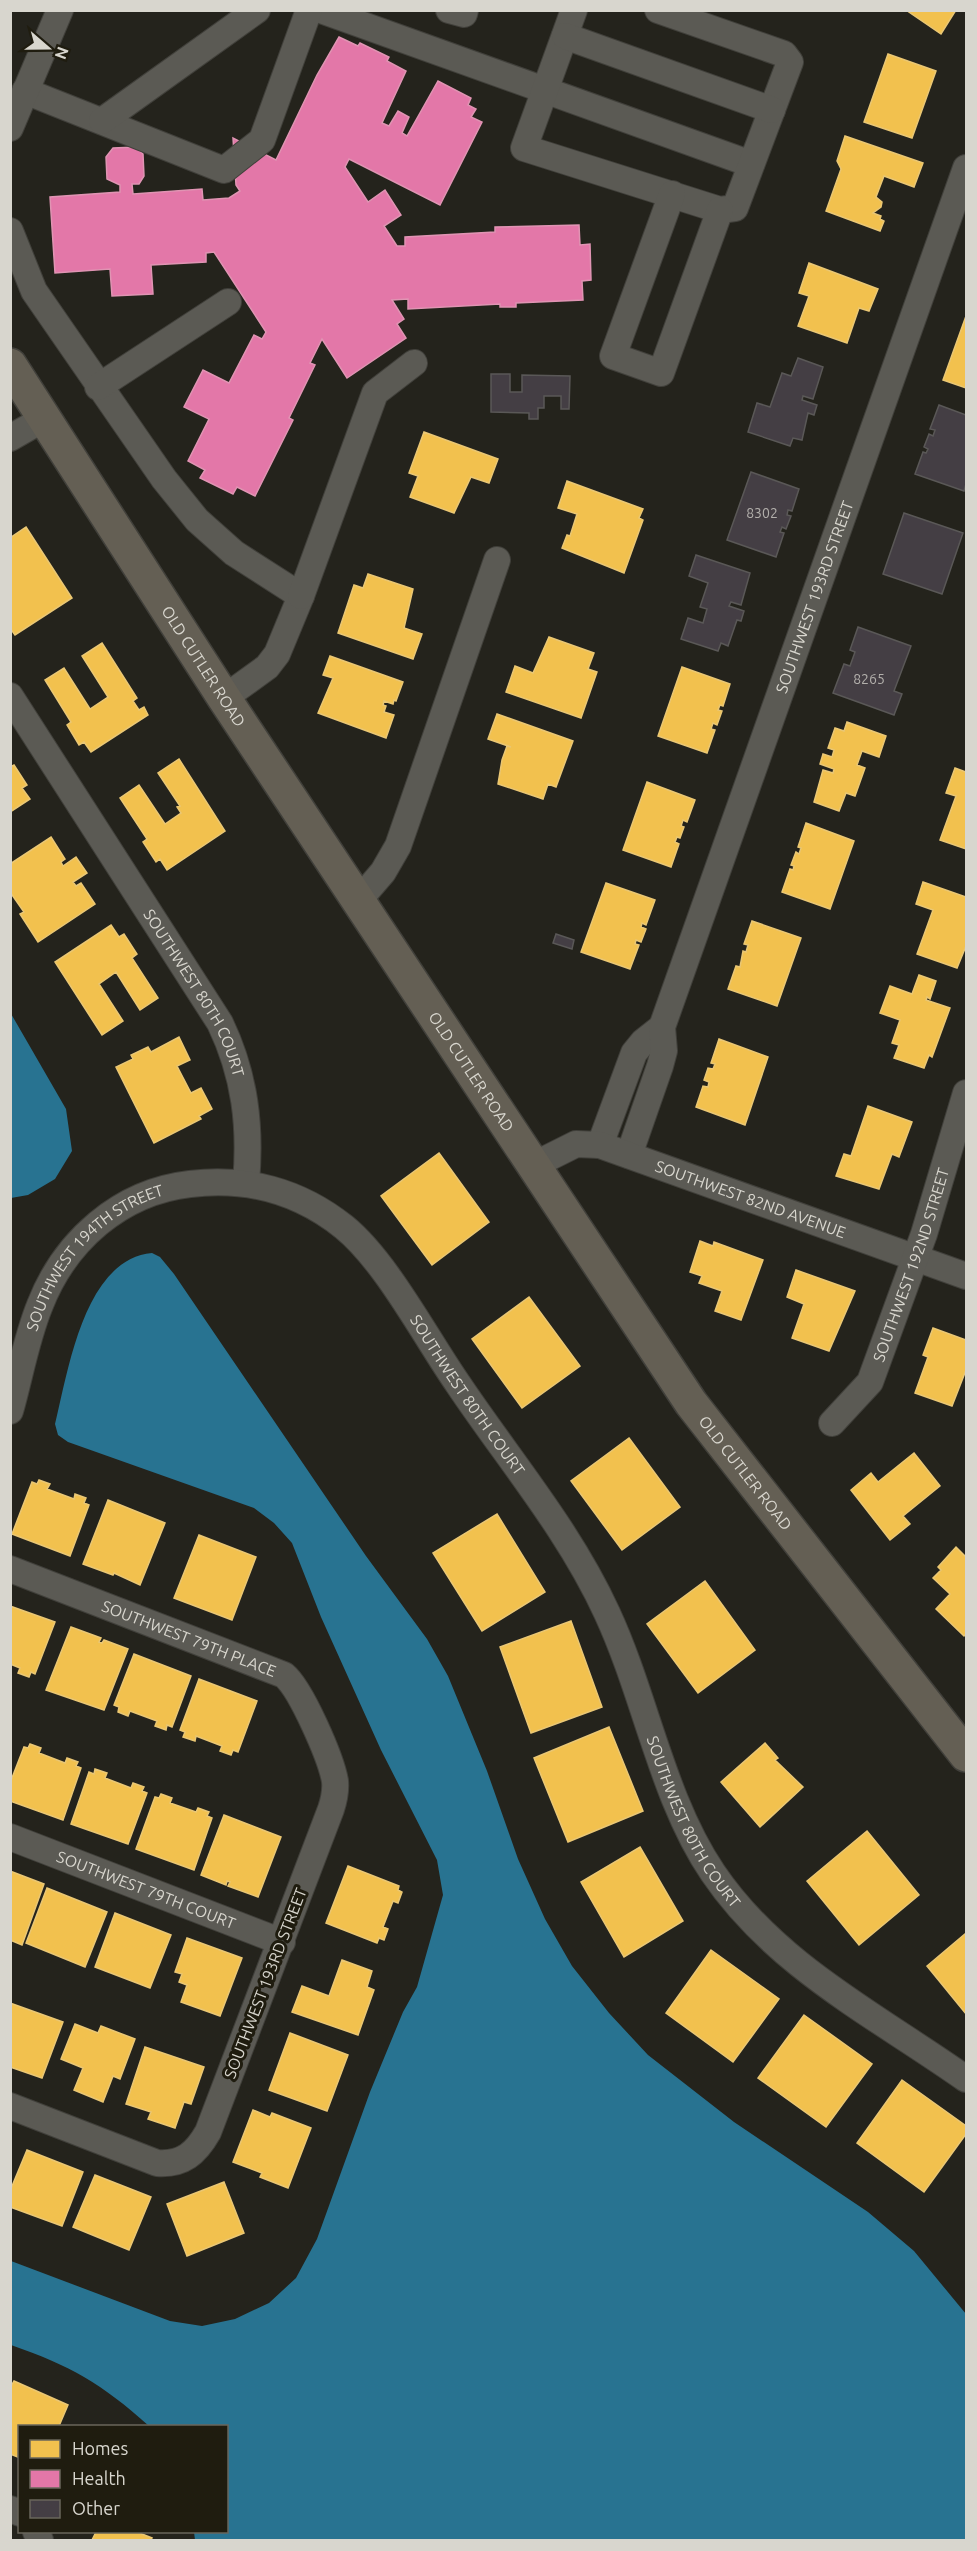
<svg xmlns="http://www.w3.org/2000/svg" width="977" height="2551" font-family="Ubuntu,sans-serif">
  <rect width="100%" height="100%" fill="#24231c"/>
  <path fill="#287391" d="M10,1012L66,1109L72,1151L55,1179L28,1195L11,1198Z
    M152,1253L160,1257L174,1274L366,1556L427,1639L448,1676L487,1771L518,1859L545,1919L572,1966L609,2013L648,2055L734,2122L868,2212L914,2251L966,2314V2540H195L194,2532H226V2426H149C101,2383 71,2366 11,2345V2261L170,2321L202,2326L235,2319L269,2303L296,2278L317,2239L370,2092L403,2012L417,1987L443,1895L437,1860L381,1750L321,1617L292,1543L274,1523L254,1508L68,1442L58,1435L55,1424C68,1372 84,1259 152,1253Z"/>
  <path fill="#f2c14e" stroke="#eac774" stroke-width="1.5" d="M906,10H956L941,34Z
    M888,54L936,71L912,138L864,122Z
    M845,136L923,163L914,187L884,176L876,197L882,202L881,207L873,213L881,216L880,219L884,221L880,231L826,211L841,169L837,161Z
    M809,263L878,289L869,311L859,308L847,343L798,326L809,296L799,293Z
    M966,316V388L943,380Z
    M424,432L498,459L489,483L471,477L454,513L410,497L418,476L409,473Z
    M567,481L643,509L639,518L643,520L624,573L562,548L567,535L570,536L577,514L558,508Z
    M26,527L72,598L15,635L10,628V538Z
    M368,574L413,589L404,628L422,634L413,659L338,633L354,585L363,588Z
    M549,637L594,653L588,669L597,672L581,718L506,692L515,666L533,673Z
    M102,643L137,698L133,701L139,710L144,707L148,715L91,752L84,742L79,745L67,725L71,722L45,680L64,668L90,709L108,697L82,656Z
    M330,656L403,682L396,701L394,700L393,704L384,701L383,705L386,706L384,712L394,715L386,738L318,713L333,678L323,675Z
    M682,667L730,684L723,706L720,705L718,710L722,711L717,725L713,723L711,729L715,730L707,753L658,736Z
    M497,714L573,741L556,787L548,784L543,799L498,784L502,760L507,746L511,747L488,739Z
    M847,722L886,736L879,757L862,751L857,765L865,768L855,796L846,793L839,811L814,802L823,770L833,773L834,769L820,764L823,754L832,757L834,750L828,748L835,728L844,731Z
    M179,759L225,831L167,870L160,859L156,862L143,842L147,839L120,798L139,785L165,824L181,813L177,807L180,806L158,773Z
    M14,765L27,785L22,788L30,799L10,812V767Z
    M955,768L966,772V849L940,840L956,796L946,793Z
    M647,782L695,800L687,822L683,820L681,826L684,827L680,838L677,837L675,842L679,844L671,867L623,850Z
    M806,823L854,841L830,909L782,892L790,869L793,870L794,866L791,865L796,852L799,854L801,848L798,847Z
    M51,837L65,859L61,862L63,866L76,857L87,873L73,882L76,886L81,883L95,904L38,942L20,914L24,912L10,892V864Z
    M923,882L966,897V946L957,968L917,954L933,910L916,904Z
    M606,883L655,900L646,925L642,923L641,927L646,929L641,942L636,940L635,944L639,945L630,969L581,952Z
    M752,921L801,938L777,1006L728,989L736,966L740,967L743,951L746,952L748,945L744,944Z
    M111,925L119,937L124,934L137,954L132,958L158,998L140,1010L116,972L99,984L123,1021L102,1035L55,962Z
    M919,975L936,981L930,999L927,997L926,1000L950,1008L932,1057L929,1055L924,1068L894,1058L899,1045L892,1043L900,1020L880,1013L890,986L912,994Z
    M179,1037L190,1060L177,1066L191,1093L201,1088L212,1109L199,1116L201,1119L154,1143L116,1067L133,1059L131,1055L148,1047L151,1052Z
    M719,1039L768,1057L745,1125L696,1107L703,1086L708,1087L709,1082L704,1080L708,1068L713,1069L715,1064L711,1063Z
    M868,1106L912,1122L899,1157L892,1154L879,1189L836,1176L844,1154L851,1156Z
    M439,1153L489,1222L432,1265L381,1196Z
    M700,1241L713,1246L714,1242L763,1260L741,1320L715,1311L722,1291L699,1283L702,1276L690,1272Z
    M796,1270L855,1291L829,1351L792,1338L804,1304L787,1297Z
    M529,1297L580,1366L522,1408L472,1339Z
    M933,1328L966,1340V1370L952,1406L915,1393L928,1357L923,1355Z
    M629,1438L680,1507L622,1550L571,1481Z
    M914,1453L940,1486L903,1516L910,1524L890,1540L851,1490L871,1473L878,1482Z
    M39,1480L50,1484L47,1489L74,1499L75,1494L86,1498L84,1503L89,1505L70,1556L12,1534L32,1482L37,1484Z
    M108,1500L165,1523L140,1585L114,1573L113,1575L83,1564Z
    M497,1514L545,1592L482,1631L433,1553Z
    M199,1535L256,1557L232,1620L174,1598Z
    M956,1547L966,1557V1634L964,1636L936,1609L950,1594L933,1578L941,1570L938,1567Z
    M705,1581L755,1650L698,1693L647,1624Z
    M10,1606L55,1622L35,1674L31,1672L29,1677L18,1673L20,1668L10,1664Z
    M571,1621L602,1707L531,1733L500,1647Z
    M71,1627L101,1638L99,1642L102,1643L104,1640L128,1649L104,1710L46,1690Z
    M134,1654L191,1676L172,1727L167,1725L166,1730L155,1726L157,1721L130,1711L128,1716L118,1712L119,1707L114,1705Z
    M199,1679L257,1701L238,1752L233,1750L231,1755L220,1751L222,1746L196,1736L195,1741L183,1737L185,1732L180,1730Z
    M609,1727L643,1811L568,1842L534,1758Z
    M765,1743L778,1758L775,1760L803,1787L760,1827L721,1782Z
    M30,1744L41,1748L39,1753L65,1763L67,1758L78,1762L76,1766L81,1768L63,1820L10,1801V1783L24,1747L28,1748Z
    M95,1769L107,1773L105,1778L131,1788L133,1783L144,1787L142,1791L147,1793L128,1844L71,1824L89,1772L94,1774Z
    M161,1794L172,1798L170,1803L196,1812L198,1808L209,1812L207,1816L212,1818L194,1870L136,1849L155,1797L159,1798Z
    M224,1815L281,1837L258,1897L228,1886L230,1882L227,1881L226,1885L201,1875Z
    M867,1831L919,1895L859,1945L807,1881Z
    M640,1847L683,1921L624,1957L581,1882Z
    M348,1866L399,1886L398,1890L402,1892L398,1903L393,1901L383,1927L388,1929L384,1940L379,1938L377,1943L326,1923Z
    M10,1871L44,1884L22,1945L10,1940Z
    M47,1888L107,1912L85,1967L26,1943Z
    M115,1913L171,1935L150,1988L95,1967Z
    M966,1933V2014L927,1966Z
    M187,1938L242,1958L220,2016L181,2002L187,1985L179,1982L182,1974L175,1972Z
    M711,1950L779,1999L733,2062L666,2013Z
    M342,1960L372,1971L367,1987L374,1990L358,2035L292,2012L302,1986L329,1996Z
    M10,2003L63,2022L42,2078L10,2067Z
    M804,2015L872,2064L826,2127L758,2078Z
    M75,2024L98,2033L101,2026L135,2039L120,2079L113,2076L103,2102L74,2090L83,2068L61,2059Z
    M290,2033L348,2055L327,2111L269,2090Z
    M145,2047L204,2067L191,2104L184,2102L175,2128L148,2119L151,2112L126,2104Z
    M902,2080L966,2126V2134L924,2192L857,2143Z
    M253,2110L270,2117L272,2113L311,2128L288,2188L260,2177L262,2173L233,2162Z
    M27,2150L83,2172L62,2226L10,2207V2191Z
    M95,2175L151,2197L129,2250L73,2227Z
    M224,2182L244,2233L187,2256L167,2204Z
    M14,2381L68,2405L59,2426H20V2458L10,2454V2388Z
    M96,2532H137L152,2538L151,2540H92Z"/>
  <path fill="#e377a8" stroke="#e094b3" stroke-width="1.5" d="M339,37L358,46L360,43L389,57L387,61L406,71L382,123L389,126L398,111L409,117L402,133L407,136L438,81L471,98L468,105L476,109L471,117L482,122L440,205L349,159L345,167L368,202L385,190L401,215L384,226L397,246H405V237L495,232V227L579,225L580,245L590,244L591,280L582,281L583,300L516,303V307H500V304L408,309V299L392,300L404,319L397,324L406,338L347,378L322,339L310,363L315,365L289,418L293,420L255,496L237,487L233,494L200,478L205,470L188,461L209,419L184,407L203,370L229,383L254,335L262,339L266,332L214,252L206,253V262L151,265L153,294L112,296L110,269L55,273L50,197L120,192V185L107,179L106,157L113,148L136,147L143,154L144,176L139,184H132L133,194L202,189L203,200L229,198L240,191L236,185L233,138L276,160L317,75Z"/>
  <path fill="#443e44" stroke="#5a5857" stroke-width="1.5" d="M798,358L823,367L813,399L803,396L802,400L817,405L814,415L808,413L802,440L793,438L790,446L748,432L757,403L770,407L782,373L791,376Z
    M491,374H510V392H522V375L570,376L569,409H561V396H544V408H538V419H529V413L491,412Z
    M939,405L966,415V484L964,491L915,474L923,452L926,453L928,449L924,447L929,434L933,436L935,430L930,429Z
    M751,472L799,489L792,511L788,510L787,515L791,516L786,529L782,527L780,532L784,533L776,557L727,540Z
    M904,513L963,533L942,594L883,574Z
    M696,555L750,573L741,605L731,602L729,606L744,611L741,621L737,620L728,646L721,643L718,651L681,639L688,618L703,623L707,609L700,607L708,583L689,576Z
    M858,627L911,646L894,691L902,694L894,715L833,693L844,664L850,666L855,652L850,650Z
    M556,934L574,940L572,949L553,943Z"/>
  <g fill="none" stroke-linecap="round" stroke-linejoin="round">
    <defs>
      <g id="minor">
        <path d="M321,10L751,164"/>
        <path d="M449,10L464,14L465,10"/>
        <path d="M574,10L524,148L720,210L735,208L790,62L784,54L658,10"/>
        <path d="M565,36L772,110"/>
        <path d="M25,91L224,170L262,140L309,10"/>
        <path d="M102,121L257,10"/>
        <path d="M10,128L60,10"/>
        <path d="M672,194L613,356L661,373L720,210"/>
        <path d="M10,231L34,291L164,479L197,520L234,553L301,596L277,654L267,667L224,698"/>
        <path d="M98,387L228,302"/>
        <path d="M10,438L45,418"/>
        <path d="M301,596L375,393L414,363"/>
        <path id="s1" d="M10,696L220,1023C245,1075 251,1126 246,1183"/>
        <path d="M358,901L383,872L398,846L497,560"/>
        <path d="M600,1145L634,1053L643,1042L662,1027"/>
        <path id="s2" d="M629,1155L660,1066L664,1051L662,1027L966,168"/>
        <path id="s3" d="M534,1165L576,1144L600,1145L966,1276"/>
        <path id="s4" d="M10,1411C20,1376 26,1339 40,1305C65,1241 120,1192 190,1184C246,1177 299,1191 344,1227C386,1261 426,1338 458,1384C509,1460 569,1530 607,1613C646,1697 662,1798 713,1873C776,1966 877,2016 966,2079"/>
        <path id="s5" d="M832,1423L870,1382L924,1234L966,1093"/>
        <path id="s6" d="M10,1569L284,1675C301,1689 331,1758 335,1781C336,1791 334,1800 331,1809L208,2132C196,2153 183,2165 157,2163L10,2106"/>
        <path id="s7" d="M10,1837L282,1942"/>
        <path d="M10,2509L20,2513"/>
        <path d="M36,2532L40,2540"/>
      </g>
      <g id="major">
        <path id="s8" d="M10,365L224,698L691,1403L966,1755"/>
      </g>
    </defs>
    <use href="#minor" stroke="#41403b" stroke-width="28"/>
    <use href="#major" stroke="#41403b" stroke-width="36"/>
    <use href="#minor" stroke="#5b5a54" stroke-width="26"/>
    <use href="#major" stroke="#645f54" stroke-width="33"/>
  </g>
  <g text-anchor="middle" stroke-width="6" stroke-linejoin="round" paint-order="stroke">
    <g font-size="14" fill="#b3b0ac">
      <text x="762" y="518">8302</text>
      <text x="869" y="684">8265</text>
    </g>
    <g font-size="16" fill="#d8d6ce" stroke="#1f1c0f">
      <text dy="6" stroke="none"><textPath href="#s2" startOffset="590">SOUTHWEST 193RD STREET</textPath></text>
      <text dy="6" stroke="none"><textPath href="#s8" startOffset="358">OLD CUTLER ROAD</textPath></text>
      <text dy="6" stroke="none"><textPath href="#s1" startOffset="350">SOUTHWEST 80TH COURT</textPath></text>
      <text dy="6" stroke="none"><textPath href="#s8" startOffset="844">OLD CUTLER ROAD</textPath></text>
      <text dy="6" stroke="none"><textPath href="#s3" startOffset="231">SOUTHWEST 82ND AVENUE</textPath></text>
      <text dy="6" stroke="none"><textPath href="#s4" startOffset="184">SOUTHWEST 194TH STREET</textPath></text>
      <text dy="6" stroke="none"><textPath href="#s5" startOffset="180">SOUTHWEST 192ND STREET</textPath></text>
      <text dy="6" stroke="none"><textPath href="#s4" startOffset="686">SOUTHWEST 80TH COURT</textPath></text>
      <text dy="6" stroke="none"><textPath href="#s8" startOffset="1330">OLD CUTLER ROAD</textPath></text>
      <text dy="6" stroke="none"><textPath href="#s6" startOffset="192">SOUTHWEST 79TH PLACE</textPath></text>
      <text dy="6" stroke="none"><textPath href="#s4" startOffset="1172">SOUTHWEST 80TH COURT</textPath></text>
      <text dy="6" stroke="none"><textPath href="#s7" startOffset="146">SOUTHWEST 79TH COURT</textPath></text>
      <text transform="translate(265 1983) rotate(-69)" y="6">SOUTHWEST 193RD STREET</text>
    </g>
  </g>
  <rect width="977" height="2551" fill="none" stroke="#d8d6ce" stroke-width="24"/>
  <rect x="18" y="2425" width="210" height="108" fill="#1f1c0f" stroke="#69665b" stroke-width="1.5"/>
  <rect x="30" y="2440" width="30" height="18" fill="#f2c14e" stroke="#69665b" stroke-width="1.5"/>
  <text x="72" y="2455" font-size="18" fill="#d8d6ce">Homes</text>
  <rect x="30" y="2470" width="30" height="18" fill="#e377a8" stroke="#69665b" stroke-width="1.5"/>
  <text x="72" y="2485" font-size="18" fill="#d8d6ce">Health</text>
  <rect x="30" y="2500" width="30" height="18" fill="#443e44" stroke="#69665b" stroke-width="1.5"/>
  <text x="72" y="2515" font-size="18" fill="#d8d6ce">Other</text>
  <g transform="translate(48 48) rotate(110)" stroke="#1f1c0f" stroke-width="4.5" paint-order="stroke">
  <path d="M0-4.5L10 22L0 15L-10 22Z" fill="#d8d6ce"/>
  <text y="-9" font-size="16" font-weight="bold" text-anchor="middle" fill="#d8d6ce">N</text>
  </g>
</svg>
